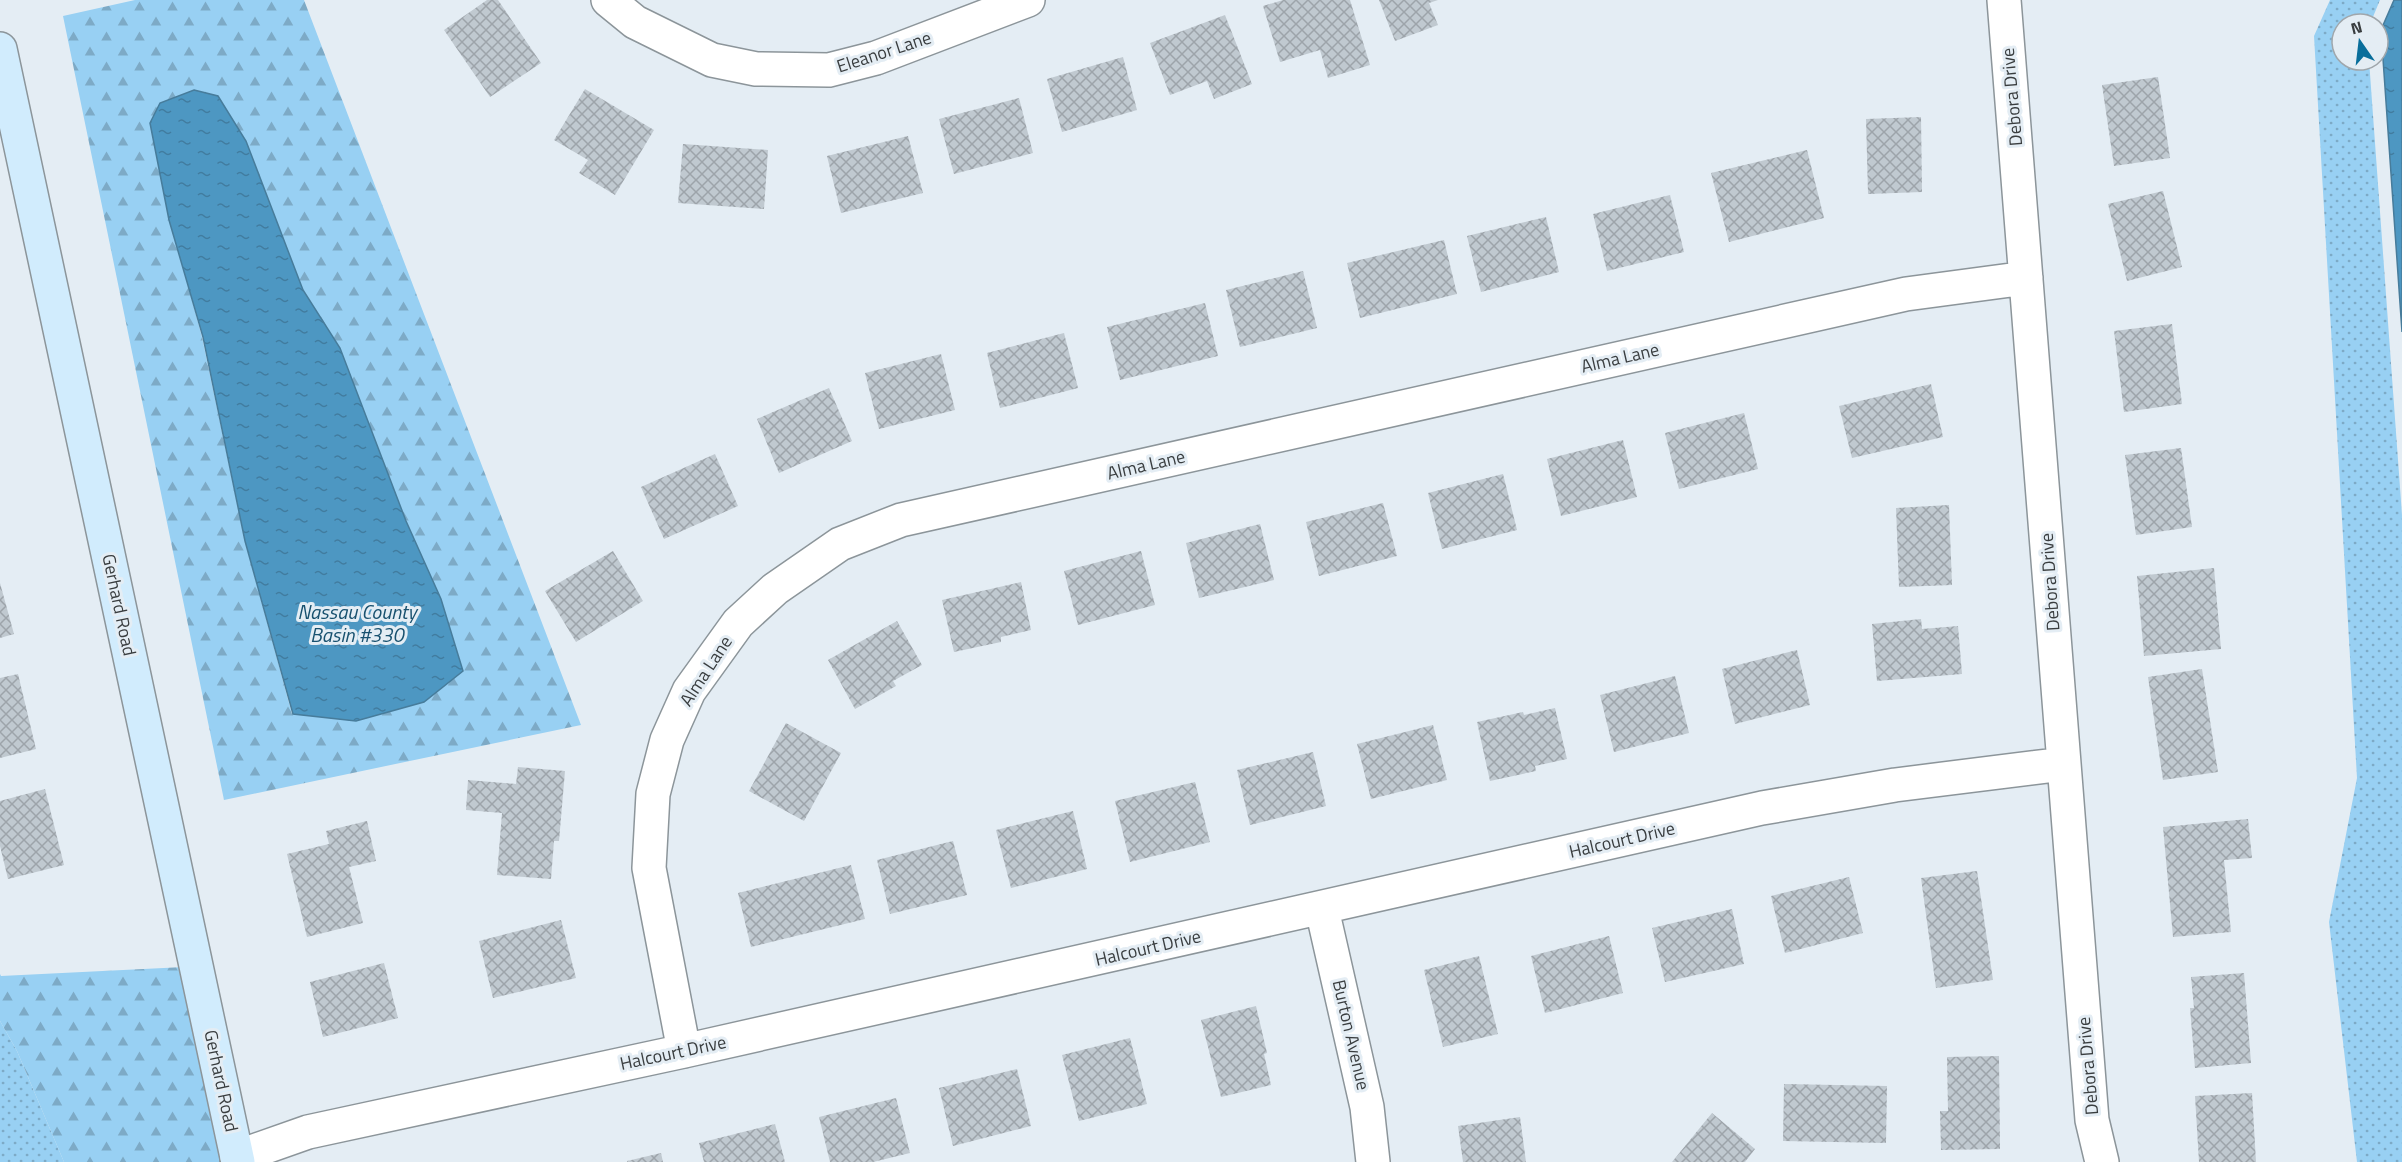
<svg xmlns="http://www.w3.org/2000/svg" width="2402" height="1162" font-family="'Titillium Web',sans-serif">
  <defs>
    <pattern id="grass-dots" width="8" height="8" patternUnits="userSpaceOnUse" patternTransform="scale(1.5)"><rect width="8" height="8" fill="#98d0f3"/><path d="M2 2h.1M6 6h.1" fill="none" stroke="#7daac6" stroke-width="1.8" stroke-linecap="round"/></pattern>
    <pattern id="forest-firs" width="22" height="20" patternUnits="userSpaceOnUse" patternTransform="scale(1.5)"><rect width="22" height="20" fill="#98d0f3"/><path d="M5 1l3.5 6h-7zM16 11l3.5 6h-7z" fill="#7daac6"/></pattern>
    <pattern id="water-ripples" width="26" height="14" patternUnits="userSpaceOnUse" patternTransform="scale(1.5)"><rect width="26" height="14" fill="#4d97c2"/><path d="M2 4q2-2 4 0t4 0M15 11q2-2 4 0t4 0" fill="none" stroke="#417c9f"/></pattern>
    <pattern id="building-cross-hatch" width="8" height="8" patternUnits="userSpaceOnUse" patternTransform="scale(1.5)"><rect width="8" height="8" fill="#c0c9d0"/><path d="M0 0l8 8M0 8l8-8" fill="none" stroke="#9da4aa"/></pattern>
  </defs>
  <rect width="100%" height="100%" fill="#e4edf4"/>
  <path fill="url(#grass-dots)" d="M2330,0H2380L2370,24H2342V60H2369L2402,515V1162H2357L2329,922L2357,778L2314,36Z
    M0,1021L17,1051L64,1162H0Z"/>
  <path fill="url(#forest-firs)" fill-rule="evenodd" d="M135,0H304L581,725L224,800L63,16ZM150,123L246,141L303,290L340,348L406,521L441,600L463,671L292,714L245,541L202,337L170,220Z
    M184,967L227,1162H64L17,1051L0,1021V974L1,976Z"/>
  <path fill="url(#water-ripples)" stroke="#477c9b" stroke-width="1.5" d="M2394,0H2402V332L2381,30Z
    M194,90L218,96L246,141L303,290L340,348L406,521L441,599L463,671L424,702L356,721L293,714L245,541L203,337L169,220L150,123L160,103Z"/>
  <path fill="url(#building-cross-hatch)" d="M487,0H498L541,63L490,97L444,30Z
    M1283,0H1350L1370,65L1328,78L1320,50L1280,62L1263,6Z
    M1379,0H1438L1429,3L1438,25L1395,41Z
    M1225,15L1252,84L1214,99L1207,81L1170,95L1150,43Z
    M1123,57L1137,110L1062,132L1047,79Z
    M2158,77L2170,158L2114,166L2102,85Z
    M585,89L654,130L615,195L579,173L588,160L554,140Z
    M1019,98L1033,153L954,174L939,119Z
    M1921,117L1922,192L1868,194L1866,119Z
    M908,136L923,193L841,213L827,156Z
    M683,144L768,150L764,209L678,203Z
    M1807,150L1824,218L1729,242L1711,173Z
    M2163,191L2182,267L2127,281L2108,204Z
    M1670,195L1684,252L1607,271L1593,214Z
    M1546,217L1559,272L1481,292L1467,236Z
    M1444,240L1457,294L1360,318L1347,263Z
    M1303,271L1317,328L1240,347L1226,290Z
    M1205,303L1218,356L1120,380L1107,327Z
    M2172,324L2182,404L2124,412L2114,331Z
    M1064,333L1078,388L1000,408L987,353Z
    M941,354L955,410L879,429L865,373Z
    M1931,384L1943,437L1852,458L1839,406Z
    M829,388L852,441L779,473L757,419Z
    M1744,413L1758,469L1679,489L1665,433Z
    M1623,440L1637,497L1561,516L1547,459Z
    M2181,448L2192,527L2136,535L2125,455Z
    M715,454L738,506L664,539L641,487Z
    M1503,474L1517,530L1442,549L1428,493Z
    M1383,503L1397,556L1319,576L1306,522Z
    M1949,505L1952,585L1899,587L1896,508Z
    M1260,524L1274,580L1199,598L1186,543Z
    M613,551L643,601L576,642L545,591Z
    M1141,551L1155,605L1078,625L1064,571Z
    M2214,568L2221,649L2144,656L2137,576Z
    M1021,582L1031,630L1001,637V642L954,652L942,600Z
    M0,583L14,634L0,638Z
    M1921,619L1922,629L1958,626L1962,674L1877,681L1872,624Z
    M897,621L922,665L893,681L896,686L855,709L828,660Z
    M1797,650L1810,705L1735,724L1722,669Z
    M2202,669L2218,772L2163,780L2148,677Z
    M18,674L36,749L0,758V678Z
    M1675,676L1689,733L1614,752L1600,695Z
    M1555,708L1567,759L1535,766L1536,771L1490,781L1477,722L1523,712L1524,715Z
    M786,723L841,753L804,821L749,791Z
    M1433,725L1447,780L1371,799L1357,744Z
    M1313,752L1326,806L1250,825L1237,770Z
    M518,767L565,771L559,841H554L551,879L497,875L502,813L466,810L468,780L516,784Z
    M1195,782L1210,842L1130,862L1115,801Z
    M45,789L64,865L8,879L0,846V801Z
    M1073,811L1087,869L1011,888L996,830Z
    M2248,819L2252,858L2224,860L2231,932L2173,937L2163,827Z
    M367,821L376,861L349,867L363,923L307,937L287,854L329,844L326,831Z
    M953,841L967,895L890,914L877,860Z
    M851,865L865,919L751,947L738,893Z
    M1977,871L1993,980L1936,988L1921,878Z
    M1849,877L1863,933L1785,953L1771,896Z
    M1732,909L1744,964L1665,982L1652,928Z
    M561,920L576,978L493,998L479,941Z
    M1609,936L1623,993L1545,1013L1531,956Z
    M1479,956L1498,1034L1443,1047L1424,970Z
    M384,963L398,1018L323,1037L310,982Z
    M2244,973L2251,1063L2195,1068L2190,1008H2194L2191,977Z
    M1256,1006L1267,1053L1264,1054L1271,1085L1221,1097L1201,1020Z
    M1130,1038L1147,1104L1079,1121L1062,1055Z
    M1999,1056L2000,1149L1941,1150L1940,1111H1948L1947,1057Z
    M1017,1069L1031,1126L953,1146L939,1088Z
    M1784,1084L1887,1086L1886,1143L1783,1141Z
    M2252,1093L2256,1162H2199L2195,1096Z
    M896,1098L910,1153L873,1162H830L819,1117Z
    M1712,1113L1755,1149L1745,1162H1672Z
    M1520,1117L1526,1162H1463L1458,1126Z
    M775,1124L785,1162H704L699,1143Z
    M661,1153L663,1162H627V1161Z"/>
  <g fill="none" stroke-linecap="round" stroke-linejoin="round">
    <defs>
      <path id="street" d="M608,0L635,22L712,60L756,69L829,70L876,58L1028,0
        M2004,0L2092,1120L2102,1162
        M1322,909L1367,1107L1373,1162
        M684,1051L649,868L653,794L667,740L689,691L738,623L775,589L840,544L901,520L1906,294L2026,278
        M237,1157L308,1132L684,1051L1762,808L1895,785L2064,764"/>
      <path id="secondary" d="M0,49L238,1162"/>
    </defs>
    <use href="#street" stroke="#8c959a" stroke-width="36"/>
    <use href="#secondary" stroke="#8c959a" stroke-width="36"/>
    <use href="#street" stroke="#fff" stroke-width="33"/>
    <use href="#secondary" stroke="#d1ecfd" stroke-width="33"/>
  </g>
  <g text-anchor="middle" stroke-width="6" stroke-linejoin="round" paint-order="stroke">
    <g font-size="18" fill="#393d3f" stroke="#e4edf4">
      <text transform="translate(884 52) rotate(-18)" y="6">Eleanor Lane</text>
      <text transform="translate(2012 97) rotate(-95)" y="6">Debora Drive</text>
      <text transform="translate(1620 358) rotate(-13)" y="6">Alma Lane</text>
      <text transform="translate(1146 465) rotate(-13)" y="6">Alma Lane</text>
      <text transform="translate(2050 582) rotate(-94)" y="6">Debora Drive</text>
      <text transform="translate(119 605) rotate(78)" y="6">Gerhard Road</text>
      <text transform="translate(706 671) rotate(-57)" y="6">Alma Lane</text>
      <text transform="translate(1622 840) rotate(-13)" y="6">Halcourt Drive</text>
      <text transform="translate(1148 948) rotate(-13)" y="6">Halcourt Drive</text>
      <text transform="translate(1351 1035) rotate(77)" y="6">Burton Avenue</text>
      <text transform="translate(673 1053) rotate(-12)" y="6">Halcourt Drive</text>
      <text transform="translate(2088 1066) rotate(-95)" y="6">Debora Drive</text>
      <text transform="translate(221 1081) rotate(78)" y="6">Gerhard Road</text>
    </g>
    <g font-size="20" font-style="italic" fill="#18516f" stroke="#e4edf4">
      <text x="357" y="619">Nassau County<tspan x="357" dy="23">Basin #330</tspan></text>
    </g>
  </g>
  <g transform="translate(2360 42) rotate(346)"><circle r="28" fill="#e4edf4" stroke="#a0a7ac" stroke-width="1.5"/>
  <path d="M0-4.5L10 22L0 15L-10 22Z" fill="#096e9b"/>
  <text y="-9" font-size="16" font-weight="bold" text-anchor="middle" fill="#393d3f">N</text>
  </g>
</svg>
